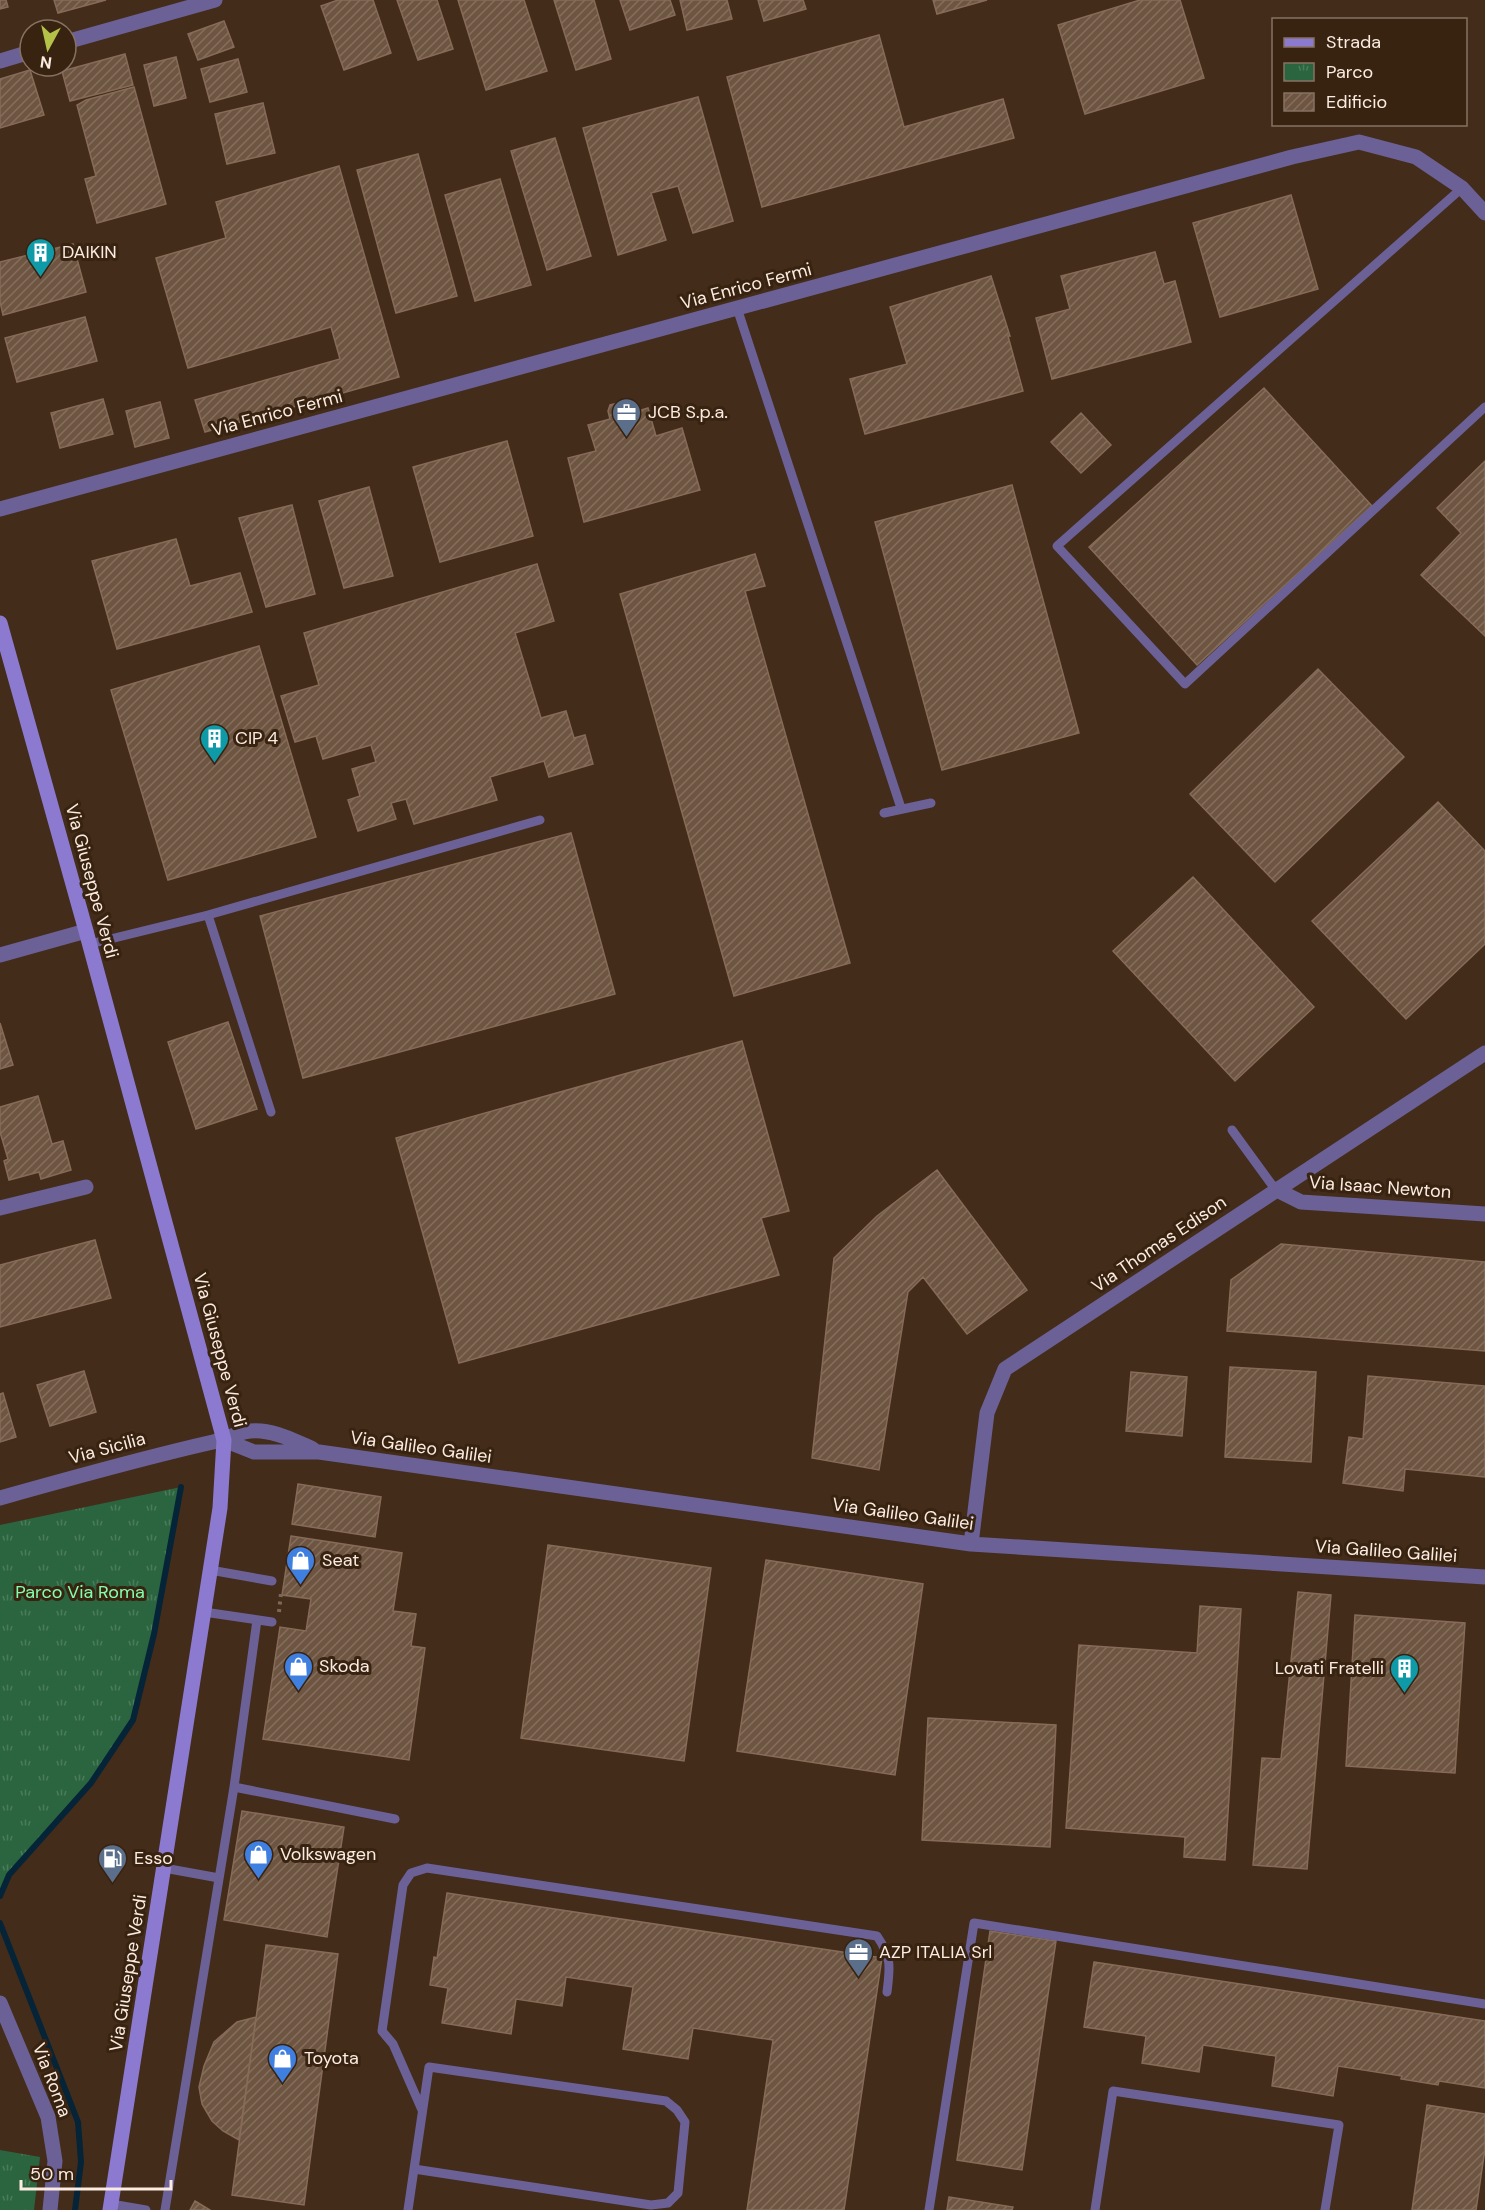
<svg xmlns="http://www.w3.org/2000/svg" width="1485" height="2210" font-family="'DM Sans',sans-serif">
  <defs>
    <pattern id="park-tufts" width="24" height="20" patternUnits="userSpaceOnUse" patternTransform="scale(1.5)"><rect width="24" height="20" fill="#2a653f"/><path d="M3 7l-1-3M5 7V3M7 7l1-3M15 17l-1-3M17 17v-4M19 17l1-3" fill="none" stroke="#4a7b5a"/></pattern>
    <pattern id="building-hatch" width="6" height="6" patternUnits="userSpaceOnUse" patternTransform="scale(1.5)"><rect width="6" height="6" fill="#6e5542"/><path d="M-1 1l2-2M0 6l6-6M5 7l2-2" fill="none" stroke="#846e5d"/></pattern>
  </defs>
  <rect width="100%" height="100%" fill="#432c1a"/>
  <path fill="url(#park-tufts)" d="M181,1487L154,1634L133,1720L91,1783L9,1875L0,1896V1525Z
    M0,2150L40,2157L34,2210H0Z"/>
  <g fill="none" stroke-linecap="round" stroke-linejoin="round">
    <path stroke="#062438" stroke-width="6" d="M0,1896L9,1875L91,1783L133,1720L154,1634L181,1487
      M0,1923L78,2122L81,2162L75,2210"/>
  </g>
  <path fill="url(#building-hatch)" stroke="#866b58" stroke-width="1.5" d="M0,0H6L8,7L0,9Z
    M54,0H106L58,13Z
    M338,0H373L391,53L344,70L321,6Z
    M397,0H437L453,49L418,60Z
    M458,0H524L547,71L486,90Z
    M554,0H594L611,59L576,70Z
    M620,0H670L675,15L630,30Z
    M680,0H727L732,19L687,30Z
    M758,0H803L806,9L764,21Z
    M933,0H987L937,14Z
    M1140,0H1180L1204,78L1085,114L1058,25Z
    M224,21L234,47L198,60L188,34Z
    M879,35L904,127L1003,99L1014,138L762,207L727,77Z
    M125,54L133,85L70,101L62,71Z
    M176,57L186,98L154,106L144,65Z
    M238,59L247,92L210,102L201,69Z
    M30,70L44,115L0,128V79Z
    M134,87L166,204L97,223L85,179L96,176L77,105L86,100Z
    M698,97L733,221L693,233L678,186L651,193L666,240L618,255L583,128Z
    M263,103L275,153L227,164L215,114Z
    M555,138L591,256L547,270L511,151Z
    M418,154L457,296L396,313L357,170Z
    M339,166L399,377L205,432L195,400L340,359L331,327L188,368L156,258L226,238L216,202Z
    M500,179L531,285L475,301L445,195Z
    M1291,195L1318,289L1220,317L1193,223Z
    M73,244L86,292L3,315L0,302V262Z
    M1155,252L1164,284L1175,281L1191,342L1052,379L1036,318L1070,309L1061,276Z
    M991,276L1010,336H1008L1023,391L865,434L850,379L907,364L890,307Z
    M85,317L97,361L17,382L5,338Z
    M1264,388L1372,506L1197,665L1089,547Z
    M103,399L113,434L60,448L51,413Z
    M160,402L169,438L135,447L126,411Z
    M618,403L622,407L625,415L648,408L656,436L682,428L700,490L584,522L568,458L596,451L588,425L610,419L608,411L610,405Z
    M1081,413L1111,445L1081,473L1051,442Z
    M507,441L533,536L440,562L413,467Z
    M1485,461V636L1421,575L1461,533L1437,508Z
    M1012,485L1079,733L942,770L875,522Z
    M369,487L393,576L344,588L319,501Z
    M292,505L315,594L266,607L239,518Z
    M176,539L190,586L240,573L252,612L117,649L92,561Z
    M755,554L765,586L745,591L850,963L734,996L620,594Z
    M537,564L554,621L515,633L541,718L566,711L574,738L585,735L593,764L549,777L544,761L490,777L497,800L414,824L406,799L391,803L396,819L358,831L348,800L360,796L352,769L376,762L371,745L323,759L316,736L295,742L281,696L319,685L304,633Z
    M259,646L316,837L168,880L111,690Z
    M1318,669L1404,757L1275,882L1190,794Z
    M1438,802L1485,851V944L1406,1019L1312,921Z
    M571,833L615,994L303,1078L260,916Z
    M1193,877L1314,1007L1235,1081L1113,951Z
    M228,1022L257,1109L196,1129L168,1042Z
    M0,1023L13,1065L0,1069Z
    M742,1041L789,1211L761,1218L779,1275L459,1363L396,1138Z
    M38,1096L52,1144L63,1141L71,1170L41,1179L39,1172L9,1180L4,1161L8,1159L0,1132V1107Z
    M937,1170L1027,1290L967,1334L923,1277L908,1292L879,1470L812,1458L834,1258L877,1216Z
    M95,1240L111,1298L0,1327V1265Z
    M1281,1244L1485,1262V1351L1227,1331L1231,1280Z
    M1230,1367L1316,1372L1311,1462L1225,1457Z
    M84,1371L96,1412L50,1426L37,1385Z
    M1131,1372L1187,1377L1182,1436L1126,1431Z
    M1368,1376L1485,1386V1477L1405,1469L1403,1491L1343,1483L1349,1437L1363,1439Z
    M3,1393L16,1437L0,1442V1394Z
    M298,1484L381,1497L375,1537L292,1524Z
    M291,1536L402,1553L393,1611L416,1614L411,1646L425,1648L409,1760L263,1739L280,1627L306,1631L311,1599L282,1595Z
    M548,1545L711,1568L684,1761L521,1738Z
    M766,1560L923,1584L895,1775L737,1751Z
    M1298,1592L1331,1595L1307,1869L1253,1865L1262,1758L1281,1759Z
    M1200,1606L1241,1609L1225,1860L1184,1857L1185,1837L1066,1828L1079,1645L1197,1653Z
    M1355,1615L1465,1623L1455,1773L1346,1766Z
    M928,1718L1056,1725L1050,1847L922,1840Z
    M242,1811L344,1827L327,1937L224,1920Z
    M447,1893L882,1958L844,2210H747L773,2040L693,2028L688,2059L623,2049L633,1987L566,1977L562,2006L516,1999L511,2034L442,2023L448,1988L430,1985L434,1957L437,1958Z
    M990,1931L1056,1941L1022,2170L957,2160Z
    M266,1945L338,1954L304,2205L232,2195Z
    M1094,1962L1485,2021V2088L1439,2081L1438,2085L1401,2079L1402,2076L1338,2066L1333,2096L1272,2086L1276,2056L1203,2045L1199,2072L1142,2063L1146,2036L1084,2027Z
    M256,2017L239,2140L223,2131L212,2121L202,2104L199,2087L204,2066L214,2042L237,2022Z
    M1427,2105L1485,2114V2149L1476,2210H1412Z
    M949,2197L1013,2207L1012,2210H947Z
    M195,2201L210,2210H190Z"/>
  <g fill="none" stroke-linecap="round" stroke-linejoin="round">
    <path stroke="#7e6959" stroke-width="4" stroke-dasharray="3 4.5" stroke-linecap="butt" d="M279,1612L281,1593"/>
    <path stroke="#6b6197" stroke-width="9" d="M1462,188L1057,546L1185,684L1485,407
      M737,308L901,808
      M884,813L931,803
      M208,915L540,820
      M90,944L208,915L271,1112
      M1232,1130L1275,1189
      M210,1570L272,1581
      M204,1612L272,1622
      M234,1787L395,1819
      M164,1868L219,1878
      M422,2110L393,2044L382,2031L403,1885L411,1873L427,1868L877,1936C892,1958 890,1967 887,1992
      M111,2204L146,2210
      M165,2210L234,1787L257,1620
      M408,2210L429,2067L666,2101L677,2110L685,2122L678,2193L668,2203L651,2205L414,2169
      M929,2210L974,1923L1485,2004
      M1095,2210L1113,2091L1339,2125L1325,2210"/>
    <path stroke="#6b6197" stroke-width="15" d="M66,42L215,0
      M0,61L30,52
      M0,509L1292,157L1359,142L1416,157L1462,188L1485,213
      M0,955L86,931
      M1275,1189L1301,1202L1485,1214
      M0,1208L86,1187
      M224,1440L254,1452H319L971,1544L1485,1577
      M0,1498C71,1478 142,1458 213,1442C231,1438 242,1429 261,1431C280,1433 297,1442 313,1449
      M971,1544L987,1413L1005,1369L1485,1053
      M0,2003L48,2117L55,2161L50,2210"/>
    <path stroke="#8b7ad0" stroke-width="15" d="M0,623L86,931L224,1440L220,1508L110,2210"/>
  </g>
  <defs>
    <symbol id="building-pin" viewBox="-11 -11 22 30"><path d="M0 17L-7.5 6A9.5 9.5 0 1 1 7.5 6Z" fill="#0f9aa8" stroke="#382210"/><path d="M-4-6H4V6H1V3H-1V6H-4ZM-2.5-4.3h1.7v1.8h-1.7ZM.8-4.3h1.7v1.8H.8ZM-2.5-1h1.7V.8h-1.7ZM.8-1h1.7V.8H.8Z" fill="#fff"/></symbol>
    <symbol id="office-pin" viewBox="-11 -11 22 30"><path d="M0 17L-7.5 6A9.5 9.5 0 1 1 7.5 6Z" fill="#5c6f8a" stroke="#382210"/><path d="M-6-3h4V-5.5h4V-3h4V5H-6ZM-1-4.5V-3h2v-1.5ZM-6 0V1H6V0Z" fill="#fff"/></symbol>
    <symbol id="shop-pin" viewBox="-11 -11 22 30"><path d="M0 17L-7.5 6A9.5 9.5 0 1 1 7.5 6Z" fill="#3f7fe0" stroke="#382210"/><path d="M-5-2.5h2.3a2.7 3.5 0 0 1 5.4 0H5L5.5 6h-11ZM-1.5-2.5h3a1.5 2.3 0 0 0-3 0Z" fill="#fff"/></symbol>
    <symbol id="fuel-pin" viewBox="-11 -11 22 30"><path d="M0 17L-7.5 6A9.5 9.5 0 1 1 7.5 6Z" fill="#5c6f8a" stroke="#382210"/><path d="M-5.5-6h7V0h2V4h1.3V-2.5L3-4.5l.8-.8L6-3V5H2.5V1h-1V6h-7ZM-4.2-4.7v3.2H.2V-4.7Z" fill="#fff"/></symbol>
  </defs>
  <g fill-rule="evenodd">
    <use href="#building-pin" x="24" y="236" width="33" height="45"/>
    <use href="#office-pin" x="610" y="396" width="33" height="45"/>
    <use href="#building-pin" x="198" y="722" width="33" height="45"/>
    <use href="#shop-pin" x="284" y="1544" width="33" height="45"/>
    <use href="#shop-pin" x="282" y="1650" width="33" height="45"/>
    <use href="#building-pin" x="1388" y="1652" width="33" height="45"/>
    <use href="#shop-pin" x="242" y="1838" width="33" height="45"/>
    <use href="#fuel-pin" x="96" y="1842" width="33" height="45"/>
    <use href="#office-pin" x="842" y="1936" width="33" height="45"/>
    <use href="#shop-pin" x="266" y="2042" width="33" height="45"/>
  </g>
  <g text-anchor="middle" stroke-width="6" stroke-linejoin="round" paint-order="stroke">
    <g font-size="18" fill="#fbebe0" stroke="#382210" text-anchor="start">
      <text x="62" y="258">DAIKIN</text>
      <text x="648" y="418">JCB S.p.a.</text>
      <text x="235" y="744">CIP 4</text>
      <text x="322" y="1566">Seat</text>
      <text x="319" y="1672">Skoda</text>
      <text x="1384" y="1674" text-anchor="end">Lovati Fratelli</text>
      <text x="280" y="1860">Volkswagen</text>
      <text x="134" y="1864">Esso</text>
      <text x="879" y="1958">AZP ITALIA Srl</text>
      <text x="304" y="2064">Toyota</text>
    </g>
    <g font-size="18" fill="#fbebe0" stroke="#382210">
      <text transform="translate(746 286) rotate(-15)" y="6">Via Enrico Fermi</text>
      <text transform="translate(277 413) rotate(-15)" y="6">Via Enrico Fermi</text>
      <text transform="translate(92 881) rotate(75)" y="6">Via Giuseppe Verdi</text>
      <text transform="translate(1380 1187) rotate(4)" y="6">Via Isaac Newton</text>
      <text transform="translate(1159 1244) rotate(-34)" y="6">Via Thomas Edison</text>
      <text transform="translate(220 1350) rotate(75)" y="6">Via Giuseppe Verdi</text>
      <text transform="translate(421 1447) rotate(8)" y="6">Via Galileo Galilei</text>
      <text transform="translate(107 1448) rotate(-15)" y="6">Via Sicilia</text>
      <text transform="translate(903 1514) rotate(8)" y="6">Via Galileo Galilei</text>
      <text transform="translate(1386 1551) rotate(4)" y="6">Via Galileo Galilei</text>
      <text transform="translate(128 1973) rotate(-81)" y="6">Via Giuseppe Verdi</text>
      <text transform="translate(52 2080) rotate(69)" y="6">Via Roma</text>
    </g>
    <g font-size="18" fill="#83feac" stroke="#382210">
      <text x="80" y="1598">Parco Via Roma</text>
    </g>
  </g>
  <rect x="1272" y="18" width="195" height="108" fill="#382210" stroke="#867263" stroke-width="1.5"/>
  <rect x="1284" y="38" width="30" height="9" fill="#8b7ad0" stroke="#867263" stroke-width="1.5"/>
  <text x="1326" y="48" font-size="18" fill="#fbebe0">Strada</text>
  <rect x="1284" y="63" width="30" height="18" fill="url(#park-tufts)" stroke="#867263" stroke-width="1.5"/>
  <text x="1326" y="78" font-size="18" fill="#fbebe0">Parco</text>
  <rect x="1284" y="93" width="30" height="18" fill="url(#building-hatch)" stroke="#867263" stroke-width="1.5"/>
  <text x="1326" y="108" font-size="18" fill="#fbebe0">Edificio</text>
  <g transform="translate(48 48) rotate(188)"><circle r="28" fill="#382210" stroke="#867263" stroke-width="1.5"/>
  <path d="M0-4.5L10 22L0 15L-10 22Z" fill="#b4c24a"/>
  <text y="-9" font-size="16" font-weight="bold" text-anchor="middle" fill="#fbebe0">N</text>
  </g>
  <path d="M21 2180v9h150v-9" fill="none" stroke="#fbebe0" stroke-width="3"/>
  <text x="30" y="2180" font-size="18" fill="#fbebe0" stroke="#382210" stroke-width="4.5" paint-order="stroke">50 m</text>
</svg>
